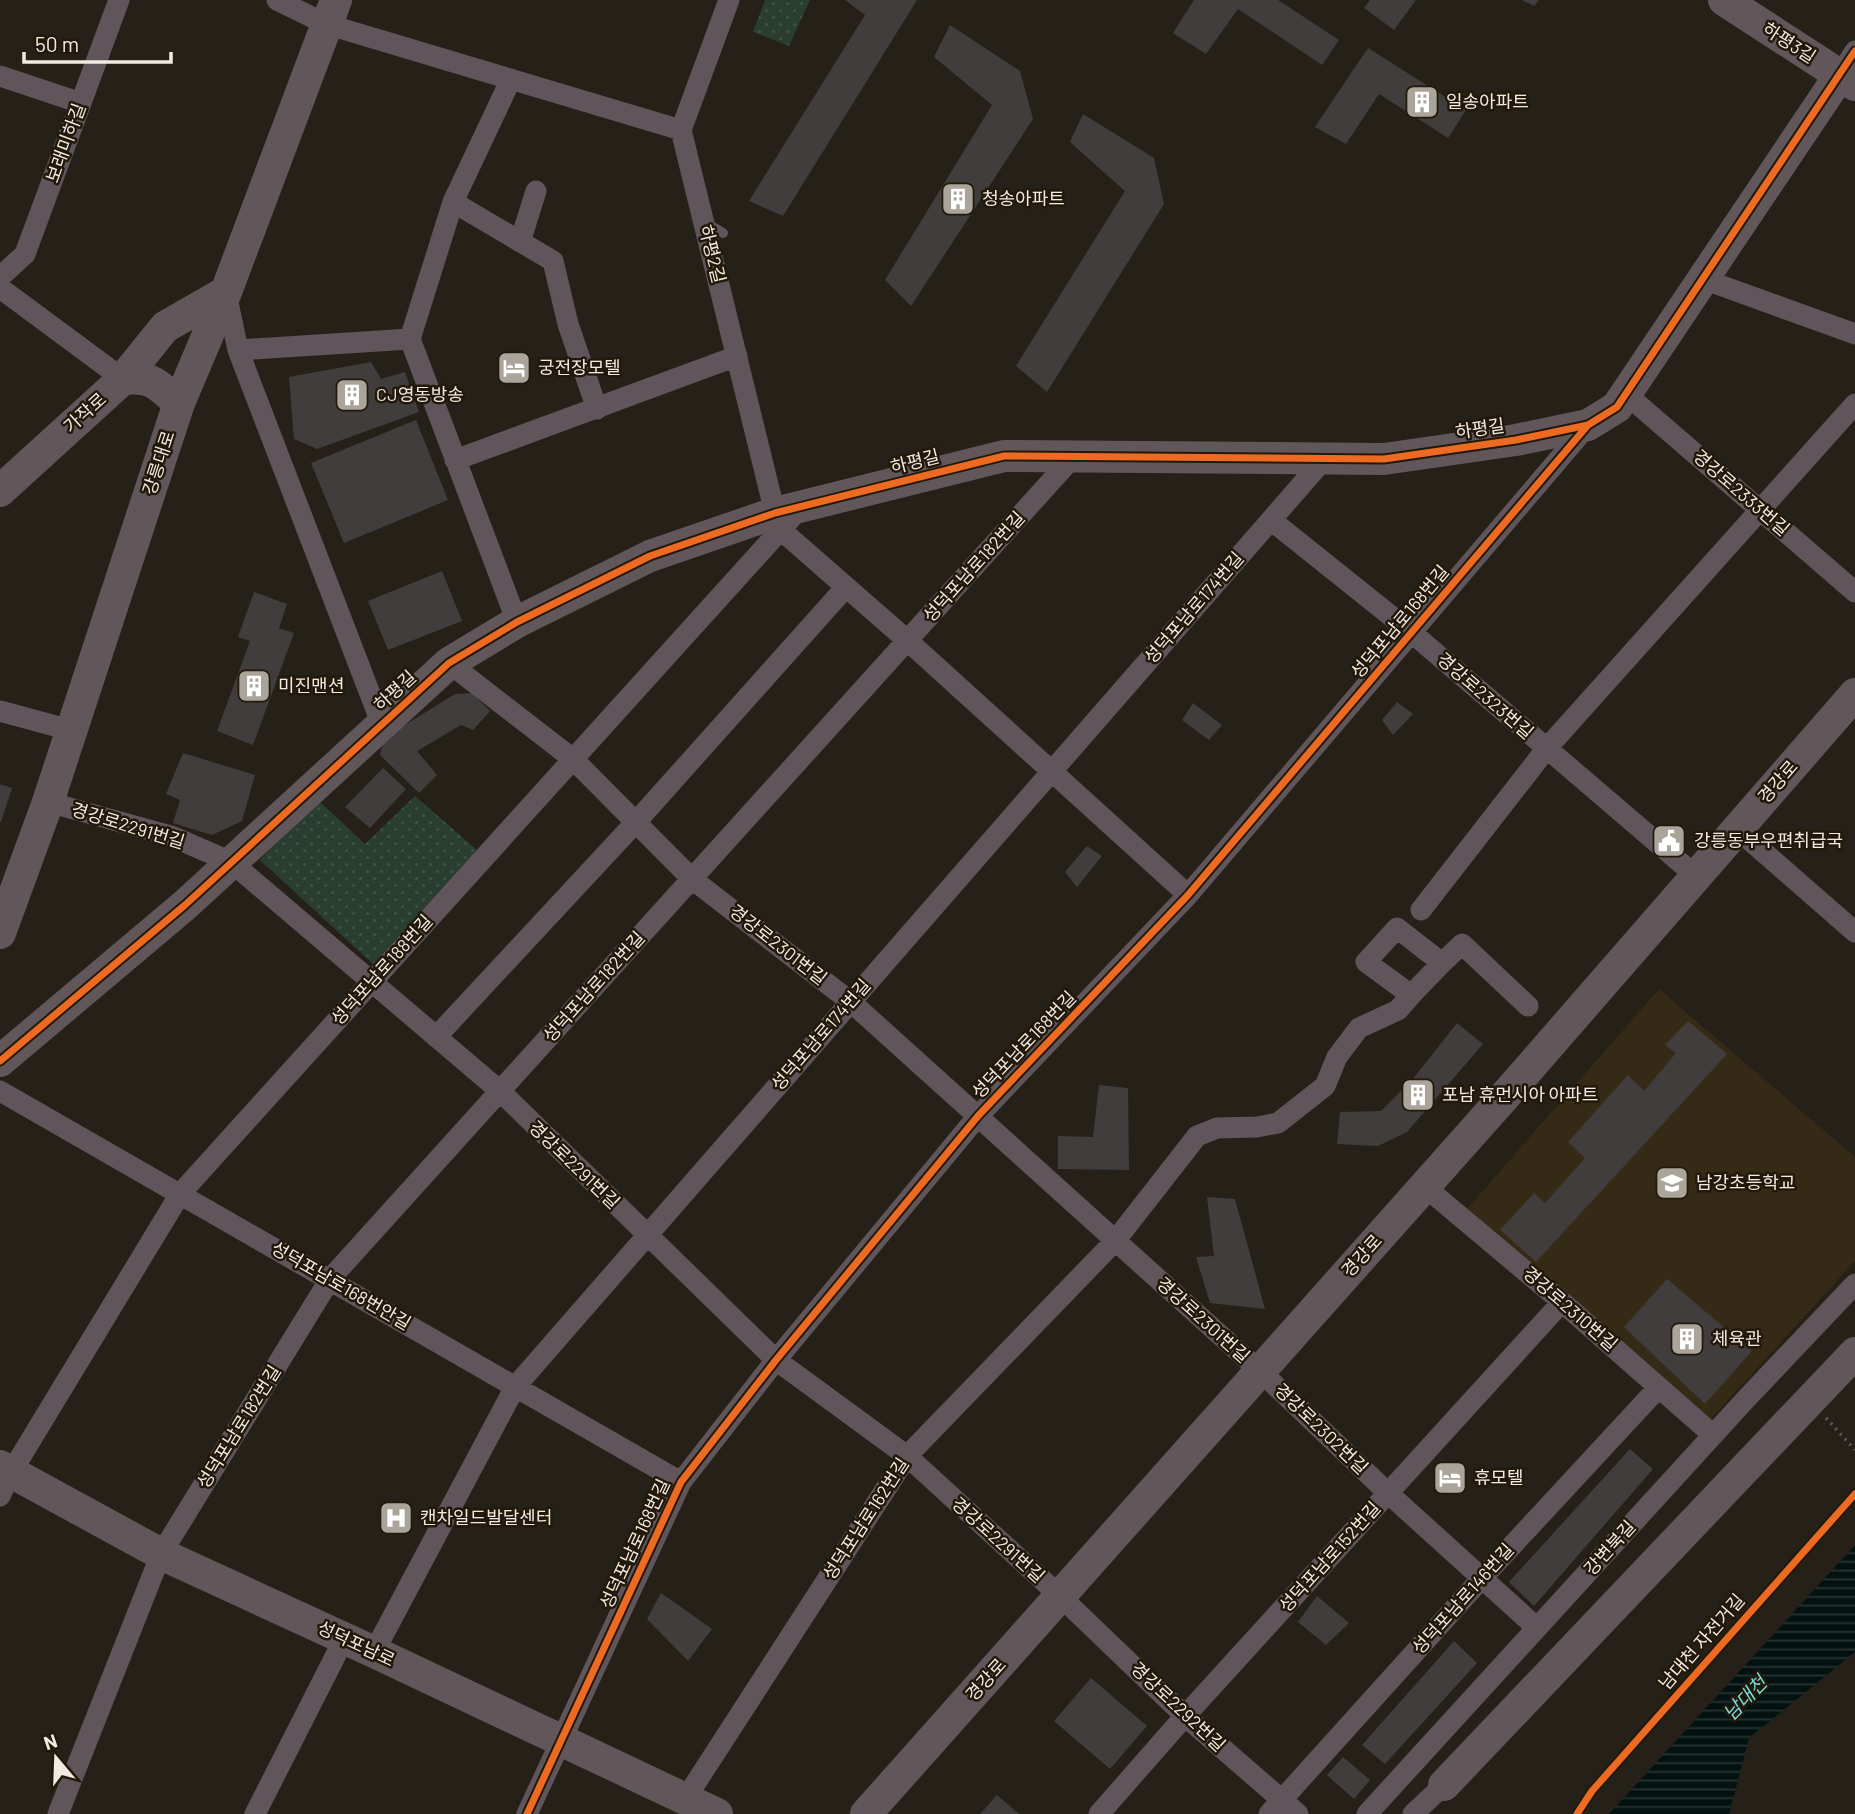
<svg xmlns="http://www.w3.org/2000/svg" width="1855" height="1814" font-family="Barlow,'Noto Sans KR',sans-serif">
  <defs>
    <pattern id="park-dots" width="8" height="8" patternUnits="userSpaceOnUse" patternTransform="scale(1.75)"><rect width="8" height="8" fill="#293e31"/><path d="M2 2h.1M6 6h.1" fill="none" stroke="#3e5145" stroke-width="1.8" stroke-linecap="round"/></pattern>
    <pattern id="water-rules" width="6" height="5" patternUnits="userSpaceOnUse" patternTransform="scale(1.75)"><rect width="6" height="5" fill="#031111"/><path d="M0 2.5h6" fill="none" stroke="#283433"/></pattern>
  </defs>
  <rect width="100%" height="100%" fill="#252119"/>
  <path fill="#352a16" d="M1659,989L1855,1157V1261L1708,1422L1467,1209Z"/>
  <path fill="url(#park-dots)" d="M765,0H810L789,46L753,32Z
    M415,796L477,850L373,964L260,860L316,798L365,844Z"/>
  <path fill="url(#water-rules)" d="M1855,1545V1652L1749,1738L1729,1814H1609Z"/>
  <path fill="#413d3c" d="M845,0H917L783,216L749,201L865,15Z
    M1194,0H1278L1339,40L1322,65L1238,9L1206,54L1173,33Z
    M1370,0H1416L1394,30L1364,8Z
    M1522,0H1539L1534,6Z
    M950,25L1020,71L1033,119L911,306L885,280L992,105L934,57Z
    M1368,48L1466,110L1448,138L1379,94L1346,144L1315,127Z
    M1083,114L1154,158L1164,204L1047,392L1016,366L1125,191L1070,142Z
    M371,362L381,379L405,372L419,412L317,449L294,439L289,377Z
    M416,420L448,500L344,543L311,463Z
    M442,571L462,621L388,650L368,601Z
    M254,592L287,604L279,628L294,633L253,745L217,731L250,641L238,637Z
    M472,693L490,711L473,730L461,725L417,751L437,775L419,793L380,755L384,738L455,694Z
    M1397,702L1413,714L1393,735L1382,720Z
    M1193,703L1222,725L1209,740L1182,720Z
    M183,753L255,775L242,821L212,835L173,823L180,800L166,794Z
    M383,768L406,789L370,828L345,807Z
    M0,784L12,788L1,822H0Z
    M1087,846L1102,856L1077,887L1065,872Z
    M1688,1021L1727,1054L1536,1262L1500,1230L1534,1193L1545,1203L1585,1158L1568,1142L1628,1075L1644,1091L1676,1053L1665,1045Z
    M1457,1023L1483,1044L1407,1132L1378,1146L1337,1144L1340,1112L1381,1111L1412,1080Z
    M1099,1085L1128,1088L1129,1170L1058,1169V1136L1093,1137Z
    M1207,1197L1235,1199L1265,1309L1210,1303L1196,1257L1214,1256Z
    M1667,1279L1752,1351L1705,1404L1624,1327Z
    M1630,1449L1653,1469L1534,1606L1509,1582Z
    M661,1593L712,1629L688,1661L647,1619Z
    M1317,1596L1349,1623L1326,1645L1298,1622Z
    M1454,1641L1477,1663L1385,1764L1362,1745Z
    M1091,1678L1147,1726L1110,1769L1054,1721Z
    M1343,1757L1370,1780L1354,1799L1327,1775Z
    M997,1795L1019,1814H980Z"/>
  <g fill="none" stroke-linecap="round" stroke-linejoin="round">
    <path stroke="#605859" stroke-width="3.5" stroke-dasharray="2 5" stroke-linecap="butt" d="M1826,1418L1855,1450"/>
    <path stroke="#60555a" stroke-width="10" d="M706,223L723,233"/>
    <path stroke="#60555a" stroke-width="21" d="M277,0L326,24L681,130
      M729,0L681,130L775,513
      M1840,75L1855,51
      M0,76L81,103
      M511,79L453,202L410,339L517,622
      M453,202L553,261L568,324L597,409
      M520,242L536,191
      M0,277L25,254L119,0
      M1703,279L1855,334
      M0,288L123,379
      M226,293L238,350L382,725
      M238,350L410,339
      M1626,394L1855,592
      M455,460L737,356
      M1271,520L1411,632L1696,876
      M781,530L908,641L1188,895
      M449,663L573,759L692,879L851,1002L1260,1371L1388,1493L1537,1628
      M0,711L70,730
      M48,802L171,836L231,862L500,1091L776,1360L907,1456L1060,1596L1185,1716L1298,1814
      M1737,829L1855,932
      M1421,910L1547,748L1855,404
      M1411,995L1442,963
      M436,1037L636,822L846,587
      M0,1091L681,1482
      M1424,1186L1562,1302L1713,1435
      M0,1496L12,1471L180,1194L802,506
      M374,1652L515,1387L1325,458
      M686,1798L907,1456L1115,1241L1197,1136L1217,1128L1257,1127L1278,1123L1325,1086L1337,1057L1359,1028L1398,1010L1411,995L1366,962L1397,928L1442,963L1462,944L1528,1006
      M58,1814L161,1554L330,1279L1074,456
      M255,1814L344,1639
      M527,1814L681,1482L776,1360L978,1116L1188,895L1588,425
      M1099,1814L1185,1716L1562,1302
      M1269,1814L1482,1578L1659,1387
      M1367,1814L1746,1399L1855,1284
      M1413,1814L1444,1785"/>
    <path stroke="#61575a" stroke-width="32" d="M1724,0L1855,85
      M123,379L165,327L226,292
      M0,491L123,379C154,376 157,385 179,403
      M0,933L48,802L179,403L226,292L336,0
      M0,1061L185,905L449,663L517,622L650,556L775,513L1004,456L1384,459L1516,440L1588,425L1617,407L1840,75
      M0,1466L161,1554L374,1652L717,1814
      M1444,1785L1855,1353
      M866,1814L1504,1097L1855,694"/>
    <defs>
      <path id="cycleway" d="M0,1061L185,905L449,663L517,622L650,556L775,513L1004,456L1384,459L1516,440L1588,425L1617,407L1855,51
        M527,1814L681,1482L776,1360L978,1116L1188,895L1588,425
        M1577,1814L1592,1791L1855,1494"/>
    </defs>
    <use href="#cycleway" stroke="#22190a" stroke-width="11"/>
    <use href="#cycleway" stroke="#ed6a23" stroke-width="7"/>
  </g>
  <defs>
    <symbol id="building-square" viewBox="-11 -11 22 22"><rect x="-9" y="-9" width="18" height="18" rx="4" fill="#aaa49b" stroke="#22190a"/><path d="M-4-6H4V6H1V3H-1V6H-4ZM-2.5-4.3h1.7v1.8h-1.7ZM.8-4.3h1.7v1.8H.8ZM-2.5-1h1.7V.8h-1.7ZM.8-1h1.7V.8H.8Z" fill="#fff"/></symbol>
    <symbol id="hotel-square" viewBox="-11 -11 22 22"><rect x="-9" y="-9" width="18" height="18" rx="4" fill="#aaa49b" stroke="#22190a"/><path d="M-6-4.5h1.5V1H6V5H4.5V3h-9V5H-6ZM-4 0a1.8 1.8 0 1 1 3.6 0ZM.5 0V-2.5h3Q6-2.5 6 0Z" fill="#fff"/></symbol>
    <symbol id="civic-square" viewBox="-11 -11 22 22"><rect x="-9" y="-9" width="18" height="18" rx="4" fill="#aaa49b" stroke="#22190a"/><path d="M-.6-6.5H3V-4.5H.6V-3L4-1V1h2V6H-6V1h2V-1L-.6-3ZM-1.2 2.5V6h2.4V2.5Z" fill="#fff"/></symbol>
    <symbol id="school-square" viewBox="-11 -11 22 22"><rect x="-9" y="-9" width="18" height="18" rx="4" fill="#aaa49b" stroke="#22190a"/><path d="M0-5L7-2L0 1L-7-2ZM-4 1L0 2.5L4 1V4Q0 6-4 4Z" fill="#fff"/></symbol>
    <symbol id="hospital-square" viewBox="-11 -11 22 22"><rect x="-9" y="-9" width="18" height="18" rx="4" fill="#aaa49b" stroke="#22190a"/><path d="M-5-5h3v3.5h4V-5h3V5h-3V1.5h-4V5h-3Z" fill="#fff"/></symbol>
  </defs>
  <g fill-rule="evenodd">
    <use href="#building-square" x="1403" y="83" width="38" height="38"/>
    <use href="#building-square" x="939" y="180" width="38" height="38"/>
    <use href="#hotel-square" x="495" y="349" width="38" height="38"/>
    <use href="#building-square" x="333" y="376" width="38" height="38"/>
    <use href="#building-square" x="235" y="667" width="38" height="38"/>
    <use href="#civic-square" x="1650" y="822" width="38" height="38"/>
    <use href="#building-square" x="1399" y="1076" width="38" height="38"/>
    <use href="#school-square" x="1653" y="1164" width="38" height="38"/>
    <use href="#building-square" x="1668" y="1320" width="38" height="38"/>
    <use href="#hotel-square" x="1431" y="1459" width="38" height="38"/>
    <use href="#hospital-square" x="377" y="1499" width="38" height="38"/>
  </g>
  <g text-anchor="middle" stroke-width="5" stroke-linejoin="round" paint-order="stroke">
    <g font-size="18" fill="#f1eae1" stroke="#22190a">
      <text transform="translate(1789 43) rotate(33)" y="6">하평3길</text>
      <text transform="translate(66 143) rotate(-70)" y="6">보래미하길</text>
      <text transform="translate(712 254) rotate(76)" y="6">하평2길</text>
      <text transform="translate(85 413) rotate(-42)" y="6">가작로</text>
      <text transform="translate(1480 429) rotate(-8)" y="6">하평길</text>
      <text transform="translate(915 462) rotate(-14)" y="6">하평길</text>
      <text transform="translate(159 463) rotate(-72)" y="6">강릉대로</text>
      <text transform="translate(1741 493) rotate(41)" y="6">경강로2333번길</text>
      <text transform="translate(974 567) rotate(-48)" y="6">성덕포남로182번길</text>
      <text transform="translate(1194 608) rotate(-49)" y="6">성덕포남로174번길</text>
      <text transform="translate(1400 622) rotate(-50)" y="6">성덕포남로168번길</text>
      <text transform="translate(395 691) rotate(-43)" y="6">하평길</text>
      <text transform="translate(1485 696) rotate(41)" y="6">경강로2323번길</text>
      <text transform="translate(1778 782) rotate(-49)" y="6">경강로</text>
      <text transform="translate(128 826) rotate(17)" y="6">경강로2291번길</text>
      <text transform="translate(778 945) rotate(38)" y="6">경강로2301번길</text>
      <text transform="translate(382 970) rotate(-48)" y="6">성덕포남로188번길</text>
      <text transform="translate(594 987) rotate(-48)" y="6">성덕포남로182번길</text>
      <text transform="translate(821 1035) rotate(-49)" y="6">성덕포남로174번길</text>
      <text transform="translate(1024 1045) rotate(-46)" y="6">성덕포남로168번길</text>
      <text transform="translate(574 1165) rotate(44)" y="6">경강로2291번길</text>
      <text transform="translate(1362 1256) rotate(-48)" y="6">경강로</text>
      <text transform="translate(341 1286) rotate(30)" y="6">성덕포남로168번안길</text>
      <text transform="translate(1570 1309) rotate(41)" y="6">경강로2310번길</text>
      <text transform="translate(1203 1320) rotate(42)" y="6">경강로2301번길</text>
      <text transform="translate(239 1427) rotate(-58)" y="6">성덕포남로182번길</text>
      <text transform="translate(1321 1429) rotate(44)" y="6">경강로2302번길</text>
      <text transform="translate(866 1519) rotate(-57)" y="6">성덕포남로162번길</text>
      <text transform="translate(998 1540) rotate(42)" y="6">경강로2291번길</text>
      <text transform="translate(635 1544) rotate(-65)" y="6">성덕포남로168번길</text>
      <text transform="translate(1610 1548) rotate(-48)" y="6">강변북길</text>
      <text transform="translate(1330 1557) rotate(-48)" y="6">성덕포남로152번길</text>
      <text transform="translate(1463 1599) rotate(-48)" y="6">성덕포남로146번길</text>
      <text transform="translate(1702 1642) rotate(-49)" y="6">남대천 자전거길</text>
      <text transform="translate(356 1644) rotate(25)" y="6">성덕포남로</text>
      <text transform="translate(986 1680) rotate(-48)" y="6">경강로</text>
      <text transform="translate(1178 1707) rotate(43)" y="6">경강로2292번길</text>
    </g>
    <g font-size="18" fill="#f1eae1" stroke="#22190a" text-anchor="start">
      <text x="1446" y="108">일송아파트</text>
      <text x="982" y="205">청송아파트</text>
      <text x="538" y="374">궁전장모텔</text>
      <text x="376" y="401">CJ영동방송</text>
      <text x="278" y="692">미진맨션</text>
      <text x="1694" y="847">강릉동부우편취급국</text>
      <text x="1442" y="1101">포남 휴먼시아 아파트</text>
      <text x="1696" y="1189">남강초등학교</text>
      <text x="1712" y="1345">체육관</text>
      <text x="1474" y="1484">휴모텔</text>
      <text x="420" y="1524">캔차일드발달센터</text>
    </g>
    <g font-size="19" font-style="italic" fill="#7adde3" stroke="#22190a">
      <text transform="translate(1745 1698) rotate(-46)" y="7">남대천</text>
    </g>
  </g>
  <g transform="translate(56 1758) rotate(341)" stroke="#22190a" stroke-width="5" paint-order="stroke">
  <path d="M0-5L12 26L0 18L-12 26Z" fill="#f1eae1"/>
  <text y="-10" font-size="19" font-weight="bold" text-anchor="middle" fill="#f1eae1">N</text>
  </g>
  <path d="M24 52v10h147v-10" fill="none" stroke="#f1eae1" stroke-width="3.5"/>
  <text x="35" y="52" font-size="21" fill="#f1eae1" stroke="#22190a" stroke-width="5" paint-order="stroke">50 m</text>
</svg>
